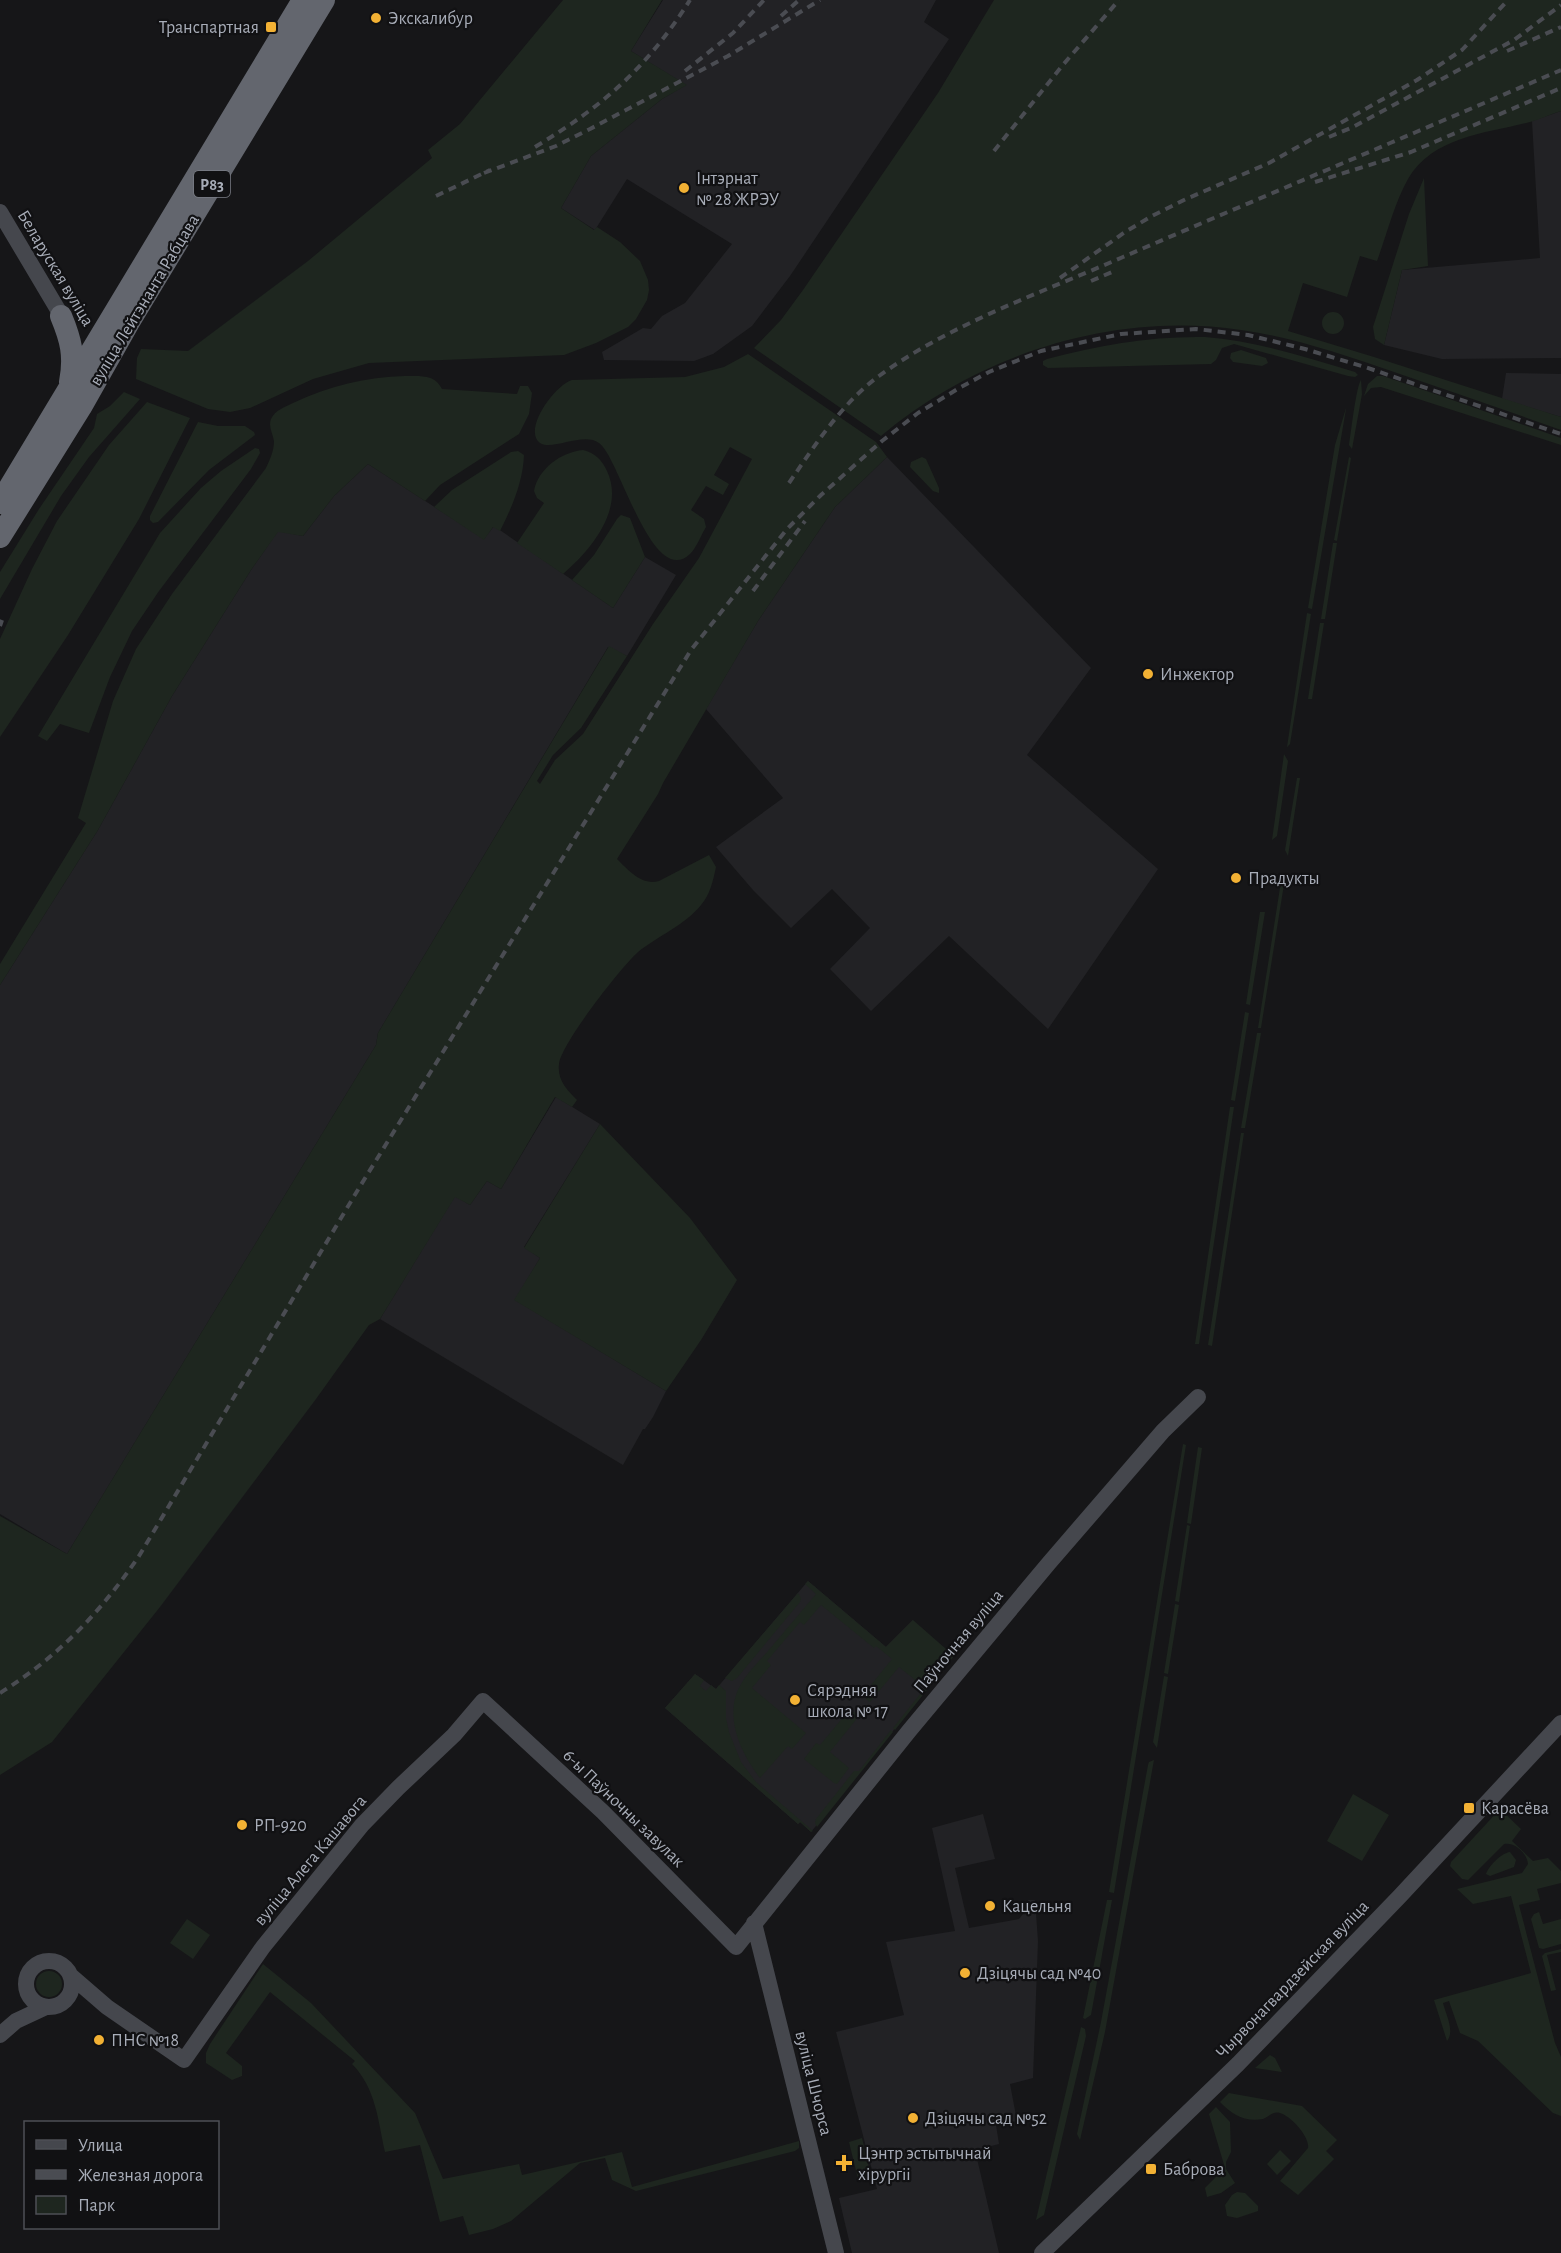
<svg xmlns="http://www.w3.org/2000/svg" width="1561" height="2253" font-family="'Alegreya Sans',sans-serif">
  <rect width="100%" height="100%" fill="#161618"/>
  <path fill="#222225" d="M663,0H936L924,22L949,39L790,276L752,326L713,354L694,361L604,360L602,352L643,328L651,329L662,316L685,303L732,244L627,179L595,230L561,208L591,156L662,99L686,85L631,51Z
    M1561,111V358L1442,359L1384,345L1402,270L1540,258L1532,121Z
    M1506,373L1561,374V417L1502,399Z
    M887,457L1091,668L1027,755L1158,869L1048,1029L949,936L871,1011L830,969L870,928L832,889L791,928L753,890L716,847L783,798L706,709L758,621L835,507Z
    M368,464L484,539L494,526L613,608L645,557L676,575L627,656L608,647L378,1033L376,1045L67,1554L0,1514V985L98,830L172,696L251,570L278,531L303,536L334,496Z
    M556,1097L600,1124L524,1247L540,1258L515,1300L666,1391L653,1417L645,1429H643L623,1465L380,1319L455,1196L470,1205L487,1181L501,1189Z
    M808,1581L886,1647L913,1620L927,1689L811,1832L800,1822L798,1824L665,1708L695,1674L716,1689Z
    M983,1814L995,1859L955,1868L969,1928L1019,1919L1027,1909L1028,1900H1035L1038,1941L1033,2078L1010,2084L1017,2121L996,2125L999,2144L975,2150L999,2253H852L839,2198L877,2189L836,2032L904,2015L886,1942L955,1931L932,1828Z"/>
  <path fill="#1e261f" d="M563,0H662L631,51L687,85L662,99L591,156L561,208L594,230L597,227L620,242L640,261L648,280L649,290L647,300L636,319L628,327L596,343L564,355L369,363L313,379L250,408L230,412L208,409L136,379L137,358L141,349L188,351L308,261L432,158L428,150L460,124Z
    M994,0H1561V111C1551,114 1541,119 1530,122C1488,133 1433,136 1408,179C1394,204 1387,234 1377,261L1360,256L1347,297L1303,283L1288,331L1374,357L1561,417V430C1505,410 1449,391 1394,372C1344,355 1293,337 1241,330C1114,311 979,354 881,436L754,348L781,320L803,290L938,93Z
    M1424,178L1428,266L1402,270L1384,345L1375,339L1373,327L1409,214Z
    M1322 323a11 11 0 1 1 22 0a11 11 0 1 1-22 0Z
    M1205,337C1257,341 1305,357 1355,372L1358,375L1355,377L1348,376L1234,344L1222,348L1216,360L1211,364L1048,368L1043,365V361L1047,359C1100,345 1151,336 1205,337Z
    M1241,350L1266,358L1268,363L1262,366L1233,362L1230,358L1231,353Z
    M748,354L876,442L887,457L835,507L758,621L663,783L658,794L617,859C628,870 642,886 659,881L709,855L716,867C713,881 710,895 701,905C685,925 658,936 638,952C621,967 561,1044 559,1064C557,1080 567,1090 577,1100L572,1107L555,1097L501,1189L487,1181L470,1205L455,1197L380,1319L369,1325L316,1399L160,1607L52,1742L0,1775V1516L67,1554L376,1045L378,1033L609,646L627,656L581,728L553,755L537,781L540,784L555,760L583,734L653,624L699,558L752,459L730,447L714,475L729,484L723,495L706,486L691,510L704,519L706,527C701,535 697,547 690,554C652,590 619,456 599,443C581,430 544,457 536,438C529,421 556,385 572,380L685,377L724,367Z
    M405,376C420,376 435,374 442,389L517,394L520,386H528L532,393L529,414L519,434L440,485L425,501L368,464L334,496L303,536L278,532L251,570L172,696L98,830L0,985V964L86,823L78,818L113,701L136,649L172,594L266,468C270,459 274,451 274,441C273,434 268,427 271,419C275,410 285,407 293,403C329,386 366,377 405,376Z
    M1377,376H1383L1415,387L1561,438V445L1381,387L1371,388L1364,396L1368,384Z
    M1361,380L1362,394L1352,449L1349,445C1351,433 1356,387 1361,380Z
    M124,392L140,399L89,457L61,496L0,599V572L39,509L94,428L97,414L110,406Z
    M147,402L190,418L139,519L68,635L0,737V639L32,569L57,521L109,445Z
    M1346,408V409L1312,609L1308,608L1335,445Z
    M198,422L218,426H245L254,432L255,435L209,470L158,522L153,523L150,520V516Z
    M255,448L259,449L260,453L251,469L159,591L132,631L110,677L89,733L60,724L47,741L38,736L160,533L201,488L221,471Z
    M583,450C595,453 602,460 607,471C625,509 591,550 563,574L517,543L544,503L537,498L534,491C538,469 561,452 583,450Z
    M518,451L524,455C523,482 512,507 500,531L493,527L484,540L434,507L452,490L511,452Z
    M922,457L926,459L939,488V493L933,491L910,467L911,462Z
    M1349,457L1351,458L1337,541L1334,540Z
    M621,515L630,518L645,557L613,608L572,580L594,555L617,519Z
    M1333,543H1337L1325,619H1321Z
    M1307,613L1311,614L1290,744L1287,747Z
    M1320,623H1324L1312,699H1308Z
    M1284,754L1288,761L1277,836L1272,840Z
    M1297,778H1300L1288,856L1285,850Z
    M1282,875L1285,878L1261,1028H1258Z
    M1260,912H1265L1250,1005L1246,1004Z
    M1245,1012L1249,1013L1235,1101L1231,1100Z
    M1257,1033H1261L1245,1128H1241Z
    M1230,1107H1234L1199,1344H1195Z
    M600,1124L690,1218L737,1280L701,1340L666,1391L514,1300L540,1258L524,1248Z
    M1241,1133H1244L1212,1346L1208,1345Z
    M1183,1444L1186,1445L1114,1893L1109,1892Z
    M1198,1447L1202,1448L1191,1524L1187,1523Z
    M1187,1525L1190,1526L1179,1602L1175,1601Z
    M808,1581L886,1647L913,1620L954,1656L895,1730L893,1728L925,1688L899,1667L870,1702L862,1696L892,1659L876,1646L874,1648L821,1605L804,1625L800,1622L767,1661L771,1665L752,1688L806,1733L792,1749L788,1746L760,1778C740,1752 723,1715 741,1684C748,1672 759,1661 768,1651C784,1632 800,1613 816,1594L805,1584Z
    M798,1593L801,1598L800,1602L737,1678L732,1681L725,1678Z
    M1175,1604L1179,1605L1168,1674L1164,1673Z
    M695,1674L704,1680L700,1686L706,1691L711,1685L716,1689L719,1685L726,1691V1718L729,1732L741,1762L756,1782L813,1831L811,1832L800,1822L798,1824L665,1708Z
    M1164,1676L1168,1677L1157,1748L1153,1742Z
    M850,1709L859,1716L830,1752L849,1768L837,1784L834,1783L804,1759L816,1743L820,1745Z
    M891,1730L893,1732L817,1827L815,1823L816,1819L854,1771H859Z
    M1154,1760L1105,2032L1080,2140L1077,2134L1101,2022L1148,1765L1149,1762Z
    M1353,1794L1389,1815L1362,1861L1327,1841Z
    M1500,1809L1521,1829L1512,1841L1533,1861L1548,1858L1561,1871V1883L1537,1889L1540,1900L1519,1905L1555,2043L1561,2057V2116L1553,2113L1478,2041L1460,2033L1449,2001L1443,2003C1446,2015 1455,2031 1447,2041L1434,2000L1531,1973L1511,1896L1473,1904L1457,1889L1522,1873L1528,1864C1527,1853 1515,1842 1504,1844L1468,1880L1462,1879L1450,1866L1451,1862Z
    M1510,1852L1516,1860L1514,1867L1490,1876L1486,1874C1489,1866 1501,1853 1510,1852Z
    M1107,1900H1112L1091,2015L1085,2019L1083,2018Z
    M1539,1912L1543,1924L1561,1919V1944L1543,1949L1539,1948L1531,1919L1534,1914Z
    M187,1919L210,1935L193,1959L170,1943Z
    M1561,1949V1952L1547,1955L1556,1990L1551,1991L1542,1956L1545,1953Z
    M263,1964L311,2003L415,2113L443,2179L519,2164L522,2175L622,2152L632,2187L799,2141V2148L795,2151L636,2191L612,2180L605,2158L580,2163L511,2221L493,2229L469,2235L463,2216L440,2222L420,2145L385,2152C378,2121 376,2088 352,2064L355,2061L270,1992L226,2053L242,2066V2076L232,2080L206,2063V2053L210,2044Z
    M36 1984a13 13 0 1 1 26 0a13 13 0 1 1-26 0Z
    M1081,2027L1085,2029L1086,2036L1044,2215L1036,2220Z
    M1270,2055L1275,2058L1282,2072L1255,2068Z
    M1229,2093L1302,2106L1337,2140L1326,2151L1334,2159L1298,2195L1280,2181L1308,2148C1310,2137 1291,2116 1280,2113C1272,2111 1269,2117 1263,2119C1244,2122 1233,2115 1220,2102Z
    M1216,2107L1230,2122L1231,2152L1226,2162V2169L1235,2183L1221,2193L1207,2197L1205,2188L1225,2168L1209,2114Z
    M862,2138L871,2176L858,2179L849,2142Z
    M1280,2150L1291,2161L1277,2175L1267,2164Z
    M1237,2192L1245,2193L1258,2206V2211L1237,2218L1227,2216L1225,2205L1232,2195Z"/>
  <g fill="none" stroke-linecap="round" stroke-linejoin="round">
    <path stroke="#45474d" stroke-width="16" d="M0,212L67,325
      M754,1923L836,2253
      M26 1984a23 23 0 1 1 46 0a23 23 0 1 1-46 0Z
      M70,1975L107,2007L184,2060L263,1947L362,1825L398,1788L454,1735L483,1701L603,1812L736,1947L909,1731L1049,1563L1163,1431L1198,1397
      M0,2035L16,2021L46,2007
      M1042,2253L1238,2064L1400,1896L1561,1723"/>
    <path stroke="#63666e" stroke-width="22" d="M61,316C71,340 75,356 70,382
      M0,503L303,0
      M0,537L81,407L129,322L324,0"/>
    <path stroke="#4a4c52" stroke-width="4" stroke-dasharray="8 6" stroke-linecap="butt" d="M781,16L799,0
      M1507,51L1561,27
      M685,71L733,33L764,0
      M1329,137L1353,127L1514,40L1561,5
      M535,147C603,106 647,68 690,0
      M994,151L1062,66L1119,0
      M484,173L556,146L590,129L728,56L820,0
      M1315,182L1411,152L1561,88
      M436,196L490,170
      M1060,278L1125,232L1152,216L1184,200L1269,163L1417,80L1462,50L1508,0
      M1091,281L1112,272
      M789,483C815,445 842,403 879,376C952,323 1041,293 1123,257C1269,194 1415,133 1561,70
      M753,591L805,521
      M0,626L2,620
      M0,1693C59,1656 100,1613 139,1556L359,1188L691,650L787,529L821,495L882,441L918,413L961,387L989,372L1041,351L1121,334L1196,329L1248,335L1305,349L1365,367L1561,434"/>
  </g>
  <g fill="#f2b134" stroke="#111113" stroke-width="2">
    <circle cx="376" cy="18" r="6"/>
    <rect x="265" y="21" width="12" height="12" rx="3"/>
    <circle cx="684" cy="188" r="6"/>
    <circle cx="1148" cy="674" r="6"/>
    <circle cx="1236" cy="878" r="6"/>
    <circle cx="795" cy="1700" r="6"/>
    <rect x="1463" y="1802" width="12" height="12" rx="3"/>
    <circle cx="242" cy="1825" r="6"/>
    <circle cx="990" cy="1906" r="6"/>
    <circle cx="965" cy="1973" r="6"/>
    <circle cx="99" cy="2040" r="6"/>
    <circle cx="913" cy="2118" r="6"/>
    <path d="M841 2154h6v6h6v6h-6v6h-6v-6h-6v-6h6z"/>
    <rect x="1145" y="2163" width="12" height="12" rx="3"/>
  </g>
  <g text-anchor="middle" stroke-width="4.5" stroke-linejoin="round" paint-order="stroke">
    <rect fill="#111113" stroke="#7b7e86" stroke-width="1.5" x="194" y="171" width="36" height="26" rx="4.5"/>
    <g font-size="16" font-weight="bold" fill="#a8adb8">
      <text x="212" y="190">Р83</text>
    </g>
    <g font-size="18" fill="#a8adb8" stroke="#111113" text-anchor="start">
      <text x="388" y="24">Экскалибур</text>
      <text x="259" y="33" text-anchor="end">Транспартная</text>
      <text x="696" y="184">Інтэрнат<tspan x="696" dy="21">№ 28 ЖРЭУ</tspan></text>
      <text x="1160" y="680">Инжектор</text>
      <text x="1248" y="884">Прадукты</text>
      <text x="807" y="1696">Сярэдняя<tspan x="807" dy="21">школа № 17</tspan></text>
      <text x="1481" y="1814">Карасёва</text>
      <text x="254" y="1831">РП-920</text>
      <text x="1002" y="1912">Кацельня</text>
      <text x="977" y="1979">Дзіцячы сад №40</text>
      <text x="111" y="2046">ПНС №18</text>
      <text x="925" y="2124">Дзіцячы сад №52</text>
      <text x="858" y="2159">Цэнтр эстытычнай<tspan x="858" dy="21">хірургіі</tspan></text>
      <text x="1163" y="2175">Баброва</text>
    </g>
    <g font-size="18" fill="#a8adb8" stroke="#111113">
      <text transform="translate(56 268) rotate(59)" y="6">Беларуская вуліца</text>
      <text transform="translate(144 300) rotate(-59)" y="6">вуліца Лейтэнанта Рабцава</text>
      <text transform="translate(958 1641) rotate(-50)" y="6">Паўночная вуліца</text>
      <text transform="translate(624 1808) rotate(44)" y="6">6-ы Паўночны завулак</text>
      <text transform="translate(310 1860) rotate(-50)" y="6">вуліца Алега Кашавога</text>
      <text transform="translate(1292 1979) rotate(-46)" y="6">Чырвонагвардзейская вуліца</text>
      <text transform="translate(814 2083) rotate(76)" y="6">вуліца Шчорса</text>
    </g>
  </g>
  <rect x="24" y="2121" width="195" height="108" fill="#111113" stroke="#4d4f55" stroke-width="1.5"/>
  <rect x="36" y="2140" width="30" height="9" fill="#45474d" stroke="#4d4f55" stroke-width="1.5"/>
  <text x="78" y="2151" font-size="18" fill="#a8adb8">Улица</text>
  <rect x="36" y="2170" width="30" height="9" fill="#4a4c52" stroke="#4d4f55" stroke-width="1.5"/>
  <text x="78" y="2181" font-size="18" fill="#a8adb8">Железная дорога</text>
  <rect x="36" y="2196" width="30" height="18" fill="#1e261f" stroke="#4d4f55" stroke-width="1.5"/>
  <text x="78" y="2211" font-size="18" fill="#a8adb8">Парк</text>
</svg>
